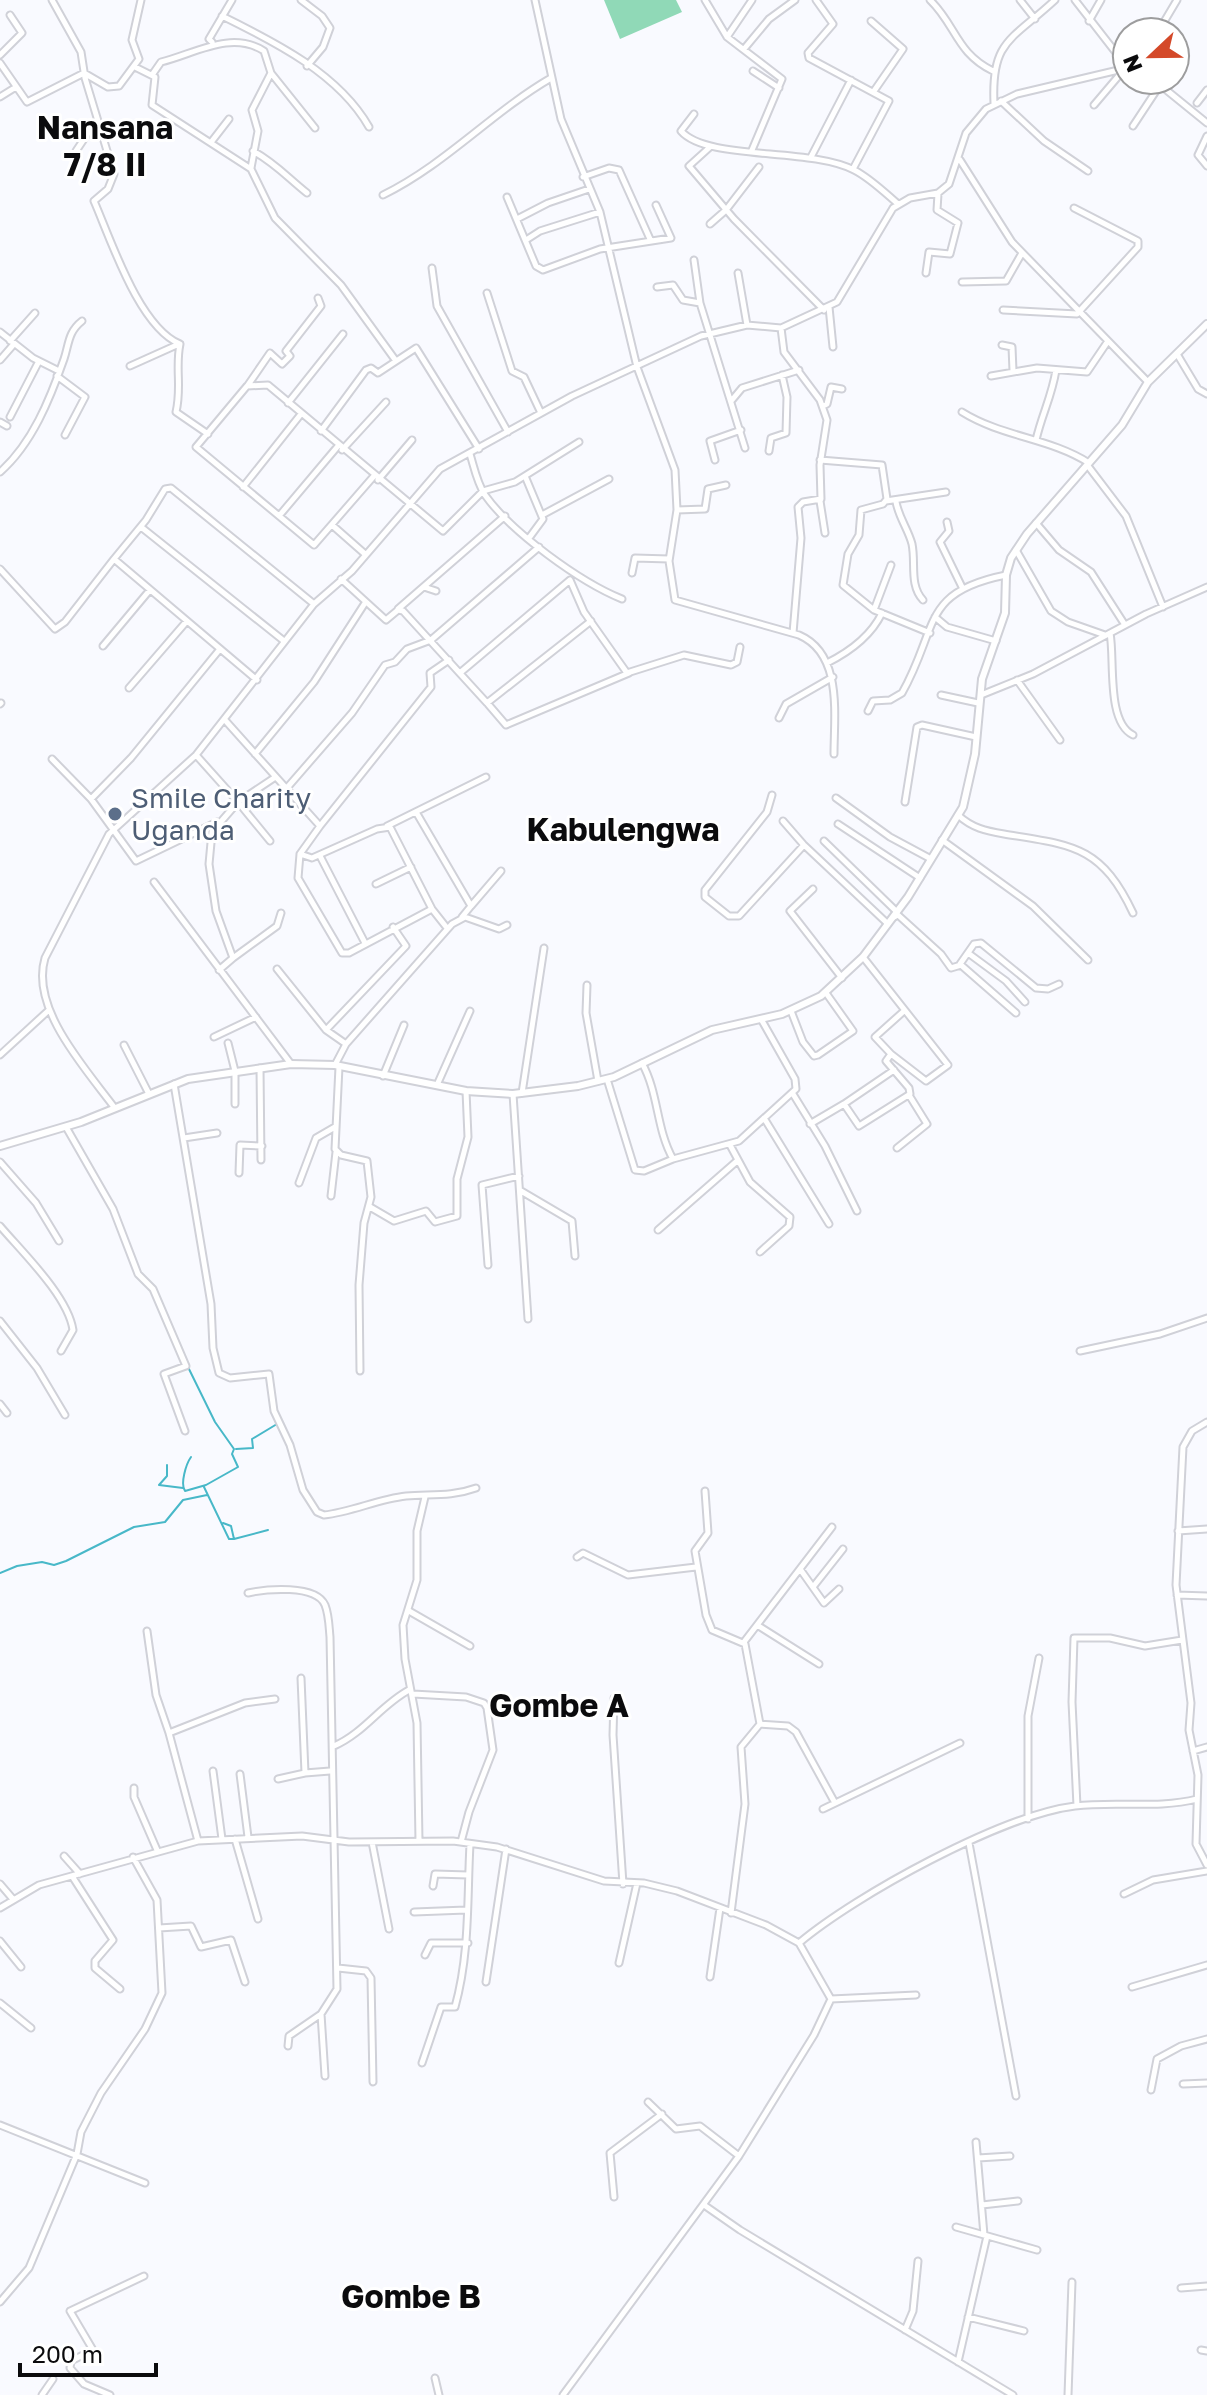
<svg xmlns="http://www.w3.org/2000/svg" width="1207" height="2395" font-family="'Golos Text',sans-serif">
  <rect width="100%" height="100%" fill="#f9faff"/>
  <path fill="#90d9b7" d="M604,0H676L682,12L620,39Z"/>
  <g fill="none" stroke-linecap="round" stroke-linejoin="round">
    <path stroke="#48b8c8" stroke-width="2" d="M187,1365L215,1422L234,1449L232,1454L238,1467L206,1485L185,1491C180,1484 186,1464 191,1457
      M236,1449L253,1448L252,1439L277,1424
      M167,1465V1476L159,1485L183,1488
      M204,1487L229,1539H234
      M223,1523L231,1526L234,1539L268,1530
      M0,1573L17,1566L42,1562L54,1565L66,1561L134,1527L165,1522L183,1500L207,1495"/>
    <defs>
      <path id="minor" d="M52,0L81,52L85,78L114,174L108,189L94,201C111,240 139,327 180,344C175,368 182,387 176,412L208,434
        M301,0L322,16L330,28L323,47L307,66
        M535,0L561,119L600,212L637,367L675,470L677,510L669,561L675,600L799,635C843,654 834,715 834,754
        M705,0L727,37L782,79L752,150
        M816,0L833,24L808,53L809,58L889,101L853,169
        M930,0C956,25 956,53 993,71
        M1020,0L1035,19
        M1075,0L1127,67
        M222,16C275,42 339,74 369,127
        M871,21L903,49L874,91
        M1089,21L1101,0
        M1158,32L1177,0
        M727,37L752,0
        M212,42L209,39L232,0
        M744,49L769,19L795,0
        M0,55L22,33L10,15
        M0,63L27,102L84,73L108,87L119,86L139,59L132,40L141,0
        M135,67L155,77L152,105L251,169L275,218L341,285L396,361
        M753,71L779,88
        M271,73L315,128
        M152,75L161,62C194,54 231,30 264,51L271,73L252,110L258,131L251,168
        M1154,80L1207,123
        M0,97L16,87
        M1001,101L1044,141L1088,171
        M994,103C991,40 1012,40 1055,0
        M1197,103L1207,90
        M1094,105L1122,72
        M694,114L681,131C707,161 809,147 854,170C870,178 884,192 898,204
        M1133,126L1160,85
        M1207,136L1198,155L1207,166
        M212,141L229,119
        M710,147L689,166L734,219L824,310
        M76,151L96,121
        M253,151C275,163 287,177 307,193
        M811,157L851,80
        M960,160L1012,242L1148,382
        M583,177L609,168L619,170L650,239
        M383,195C446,164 491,113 551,78
        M507,197L536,266L543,270L600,249L671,238L656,205
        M517,219L548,203L589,189
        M710,224L726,210L759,167
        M526,240L540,231L600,212
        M694,260L700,303L745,448
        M432,268L437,306L508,432
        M738,273L747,325
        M926,273L929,252L950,254L958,223L937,210L938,194
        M962,282L1006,281L1022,253
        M657,287L673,285L683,300L700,303
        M487,293L512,371L524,377L541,413
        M829,307L833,347
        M1003,310L1077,314L1138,247V241L1074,208
        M781,328L784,352L820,400L827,420L820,465L821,499L803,502L798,507L801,538L793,633
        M0,332L33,358L59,371
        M10,341L35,313
        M1002,345L1012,347L1013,371
        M1177,354L1198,389L1207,394
        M0,360L14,344
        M130,366L179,344
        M57,376L85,397L65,435
        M991,376L1037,368L1087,372L1108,341
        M248,385L270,353L282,364L290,356L286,351L321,306L318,298
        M732,400L742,388L799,370
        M288,403L343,334
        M823,406L827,404L831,387L842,389
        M962,412C1002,437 1050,438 1089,463
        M10,417L39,361
        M0,422L7,426
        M321,431L366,370L371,368L378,373L416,348L479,449
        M1036,440C1042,414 1052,396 1056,370
        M342,450L386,402
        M769,451L771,438L786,433L787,397L782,375
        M470,454C474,467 477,483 485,495C511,532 580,582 622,599
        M715,460L710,441L741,430
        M820,460L882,465L887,499L883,504L861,510L859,535L848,554L843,585L874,610L930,633
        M1088,466L1126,516L1163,607
        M0,472C32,444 50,399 64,359C69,344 68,332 82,321
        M374,476L314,545L196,447L247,386L268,385L443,531L483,491L515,482L579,442
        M525,476L543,519L529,538
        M378,480L412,440
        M243,487L301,414
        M820,501L825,533
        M886,501L946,492
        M896,502C899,518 908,529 912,544C916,563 909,585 923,600
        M677,510L705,509L708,489L726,485
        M542,515L609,479
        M279,516L338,446
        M947,522L949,531L940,542L962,587
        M1036,523L1059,550L1091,572L1125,625
        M332,525L365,554
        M141,527L284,641
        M1016,550L1051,611L1068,622L1105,635
        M114,559L146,520L165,489L171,488L314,604
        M0,569L55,629L65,622L114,559L257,680
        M632,573L635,558L669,559
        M341,579L386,620L398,610L403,611L487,703L591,621
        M570,580L584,612L627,673L684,655L731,665L737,662L740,647
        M424,587L436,591
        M398,609L505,516
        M874,610L891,565
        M935,617L947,627L996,641
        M1110,633C1115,659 1106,722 1133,735
        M103,646L149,591
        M827,663C849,652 871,636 882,613
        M461,672L570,580
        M1017,680L1060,740
        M129,688L186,622
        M941,695L978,703
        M981,695L1033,674L1146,614L1207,587
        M0,704L1,703
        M488,704L506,725L629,673
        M868,711L873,701L890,700L902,693C939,628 920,592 1006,575
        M779,718L786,704L833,677
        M224,719L320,826L431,687L430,673L449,660
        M255,754L314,682L365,603
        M196,755L238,802L212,832L209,864L216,911L233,958L219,970
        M52,759L91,799L136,861L217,822
        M286,789L352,713L385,665L395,662L407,649L431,640L539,547
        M772,795L767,812L705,890V897L729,916H739L804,845L888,924
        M836,798L890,837L931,859
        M91,799L131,758L220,649
        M905,802L917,727L922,725L976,737
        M416,812L471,906L462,917
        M958,815C972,828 986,831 1004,834C1072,845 1101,845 1133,913
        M783,821L803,844
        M838,824L920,878
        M320,826L300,854L298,878L342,953H349L432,909
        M387,826L486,777
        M942,840L1033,906L1088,960
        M270,841L238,802L274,778
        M824,841L897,912
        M300,854L312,858L377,829L390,827L432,909L447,928
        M320,856L365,943
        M154,882L291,1064
        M376,884L411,867
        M813,889L790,911L842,978
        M471,906L501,871
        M894,917L898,915L941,954L951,968L961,965L1016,1013
        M968,953L1006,981L1025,1002
        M863,957L948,1065L926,1081L891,1054
        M233,958L277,926L281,913
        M960,964L974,944L981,943L1036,988L1048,989L1059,984
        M277,969L326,1030
        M587,985L586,1013L598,1081
        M791,1011L803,1042L814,1056L818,1055L853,1031L826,993
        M214,1037L256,1017
        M228,1043L235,1071V1104
        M346,1044L326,1030L406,946L393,927
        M124,1045L148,1092
        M0,1055L49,1010
        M642,1063C659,1094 656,1129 673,1159L739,1141L796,1089L795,1079L761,1019
        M335,1065L346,1044L452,924L465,917L499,929L507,925
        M339,1067L335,1149L341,1155L367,1161L371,1197L364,1223L359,1285L360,1371
        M260,1068L261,1160
        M383,1076L404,1025
        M607,1079L635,1170L644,1171L673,1159
        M174,1084L211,1304L213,1348L219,1373L230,1378L269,1374L274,1411L290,1445L303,1490L317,1512L324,1515C352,1512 378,1499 406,1496C431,1494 451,1497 476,1488
        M437,1085L470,1011
        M522,1093L544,948
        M513,1094L528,1319
        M793,1094L825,1146L857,1211
        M844,1104L894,1070
        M114,1107C85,1068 30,1008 45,958L109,834L196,755L314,604L352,571L440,469L572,396L701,336L747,325L781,328L837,302L893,208L910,198L938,193L949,184L966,133L986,109L1017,94L1127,68
        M764,1118L829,1224
        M810,1124L844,1104L859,1126L910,1094L909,1088L886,1061L891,1054L875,1037L904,1011
        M66,1127L113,1209L138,1274L153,1289L186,1366L164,1374L185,1431
        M184,1138L217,1133
        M730,1145L750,1182L790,1217L789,1226L760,1252
        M897,1148L927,1124L909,1095
        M0,1162L36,1203L59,1241
        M239,1173L240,1145L262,1146
        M299,1183L316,1138L335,1127
        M521,1191L572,1221L575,1256
        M331,1196L336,1152
        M370,1207L394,1221L426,1211L435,1222L457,1216V1179L468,1137L466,1091
        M0,1226C22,1252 68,1296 73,1330L61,1351
        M658,1230L737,1161
        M488,1265L482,1185L519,1176
        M0,1321L37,1368L65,1415
        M1080,1351L1160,1334L1207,1318
        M0,1404L7,1413
        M1207,1422L1192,1431L1183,1447L1176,1585L1191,1703L1189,1730L1198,1775L1196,1844L1207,1865
        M705,1491L708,1533L695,1551L706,1615L712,1630L745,1644L760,1724
        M1178,1531L1207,1529
        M577,1557L583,1553L628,1575L696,1567
        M800,1569L824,1603L839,1589
        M813,1587L843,1549
        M248,1593C266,1589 316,1584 325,1605C329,1615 329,1627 330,1637L337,1989L321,2014L289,2036L288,2046
        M1177,1595L1207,1596
        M409,1611L470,1646
        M757,1625L819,1664
        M147,1631L156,1695L169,1733
        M744,1642L832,1527
        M301,1678L305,1773L330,1771
        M413,1694L466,1697L484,1703L487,1708L493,1750L469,1812L461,1842
        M614,1698L613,1735L623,1884
        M760,1724L788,1726L796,1732L835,1803
        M334,1746C364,1733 381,1705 409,1690
        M1193,1751L1207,1747
        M213,1771L222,1839
        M240,1774L248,1837
        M278,1779L305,1773
        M134,1788V1797L157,1850
        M1077,1806L1072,1702L1074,1638H1110L1145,1646L1182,1640
        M823,1809L960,1743
        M1028,1819V1716L1039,1658
        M235,1839L258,1919
        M198,1841L169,1733L245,1703L275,1699
        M419,1841L417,1723L405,1659L403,1625L417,1580V1531L425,1497
        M372,1842L389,1929
        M969,1843L1016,2096
        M64,1856L80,1874
        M72,1876L113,1940L95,1961V1968L120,1989
        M0,1884L12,1898
        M433,1886L435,1874L468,1875
        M1124,1894L1153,1880L1207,1871
        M0,1908L39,1885L198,1841L302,1836L349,1842L453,1841L497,1847L604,1881L644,1883L677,1891L766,1925L799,1943L831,1999L814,2035L739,2156L563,2395
        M414,1912L466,1910
        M731,1913L745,1804L741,1747L760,1724
        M159,1928L191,1926L201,1947L231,1940L245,1982
        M0,1941L21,1967
        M799,1943C856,1895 1002,1815 1075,1806C1115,1801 1158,1809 1197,1799
        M425,1955L431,1943H468
        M619,1963L637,1883
        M338,1968L366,1971L371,1978L373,2082
        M710,1977L720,1908
        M486,1982L506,1849
        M1132,1987L1207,1965
        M831,1999L916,1995
        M0,2003L31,2028
        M321,2014L325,2076
        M422,2063L441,2007H455C470,1953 467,1899 470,1844
        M1183,2084L1207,2083
        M1151,2090L1157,2059L1181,2046L1207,2039
        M648,2102L676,2129L700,2126L739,2156
        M0,2125L145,2183
        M976,2142L984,2235
        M978,2158L1010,2156
        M614,2197L610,2153L662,2114
        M704,2205L740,2230L1013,2395
        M982,2205L1018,2201
        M956,2227L1037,2250
        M1181,2288L1207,2286
        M0,2302L29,2268L77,2154L81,2132L101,2093L145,2029L162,1993L157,1900L133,1857
        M968,2317L1024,2331
        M905,2330L913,2311L918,2261
        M1201,2350L1207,2351
        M958,2362L987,2236
        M435,2378L439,2395
        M42,2395L53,2379
        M110,2395L84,2384L70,2368L71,2361L93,2350L70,2311L144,2276
        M1068,2395L1072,2282"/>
      <path id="tertiary" d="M0,1146L81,1122L188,1079L291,1064L335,1065L466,1091L513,1094L578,1086L614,1077L712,1030L782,1014L821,996L863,957L908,897L963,807L975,754L982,679L1005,613L1006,575L1011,558L1027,534L1122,425L1148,382L1207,324"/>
    </defs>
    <use href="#minor" stroke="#d0d1d8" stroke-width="9"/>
    <use href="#tertiary" stroke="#d0d1d8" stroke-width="10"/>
    <use href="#minor" stroke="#fff" stroke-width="5"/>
    <use href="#tertiary" stroke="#fff" stroke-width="6"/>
  </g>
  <circle fill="#5c6f8a" stroke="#fff" stroke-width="3" cx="115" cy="814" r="8"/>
  <g text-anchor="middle" stroke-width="6" stroke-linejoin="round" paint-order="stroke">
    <g font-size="28" fill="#4e5e75" stroke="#fff" text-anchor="start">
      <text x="131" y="808">Smile Charity<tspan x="131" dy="32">Uganda</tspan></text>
    </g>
    <g font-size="32" font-weight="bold" fill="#0b0b0d" stroke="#fff">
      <text x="105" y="139">Nansana<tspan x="105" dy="37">7/8 II</tspan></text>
      <text x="623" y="841">Kabulengwa</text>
      <text x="559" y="1717">Gombe A</text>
      <text x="411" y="2308">Gombe B</text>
    </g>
  </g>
  <g transform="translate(1151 56) rotate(248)"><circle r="38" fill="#ffffff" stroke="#9d9d9e" stroke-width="2"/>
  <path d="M0-6L14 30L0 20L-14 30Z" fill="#d44929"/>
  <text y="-12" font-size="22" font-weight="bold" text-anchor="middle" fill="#0b0b0d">N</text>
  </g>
  <path d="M20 2363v12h136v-12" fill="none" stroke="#0b0b0d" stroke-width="4"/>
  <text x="32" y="2363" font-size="24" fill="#0b0b0d" stroke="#ffffff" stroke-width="6" paint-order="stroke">200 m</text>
</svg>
